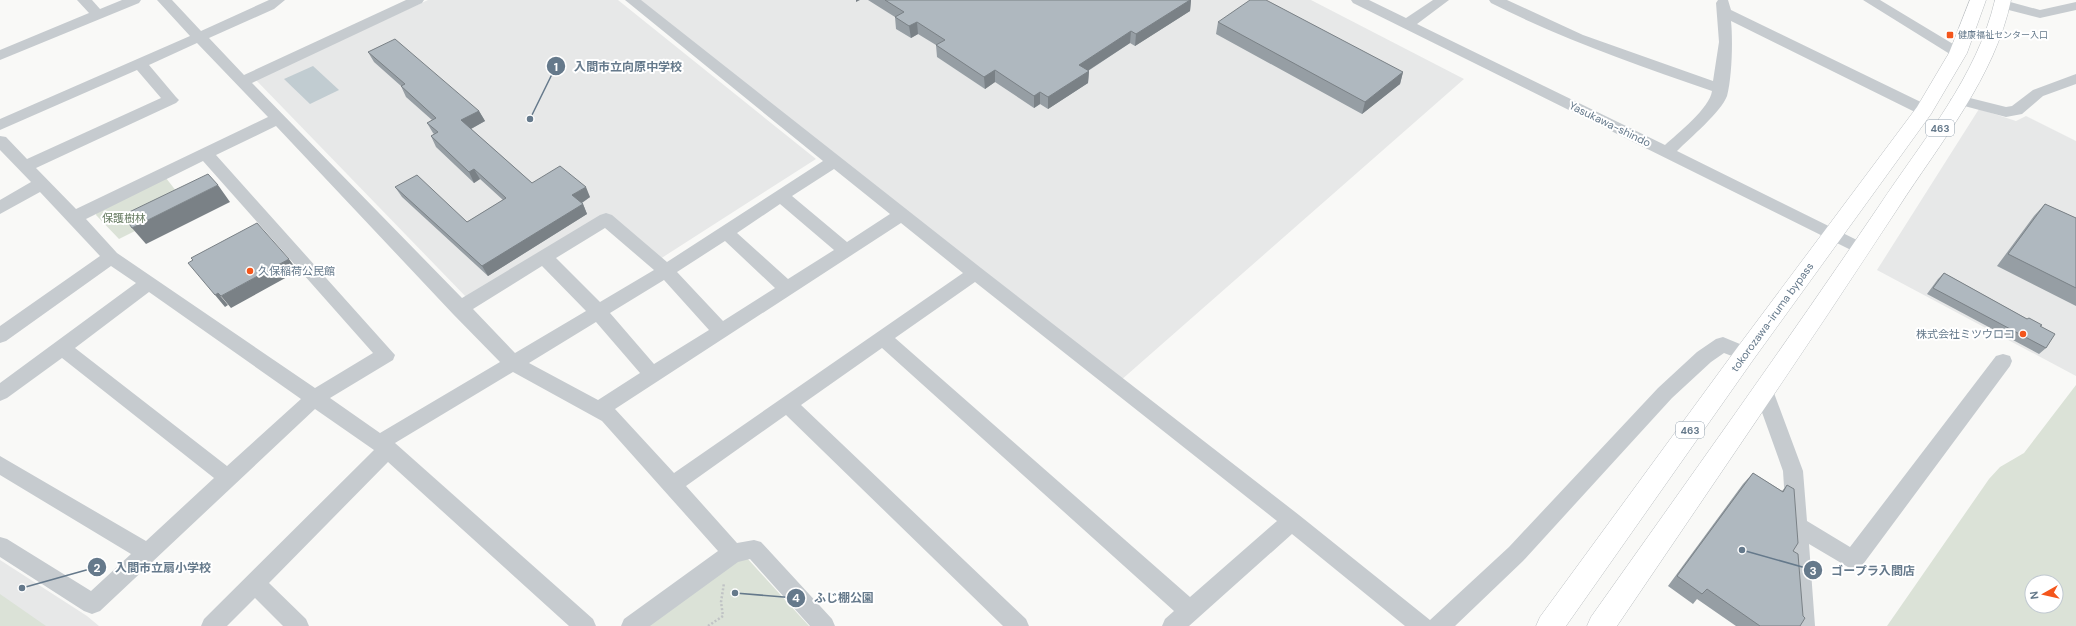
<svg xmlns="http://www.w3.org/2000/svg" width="2076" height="626" font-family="'DM Sans','Noto Sans JP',sans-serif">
  <rect width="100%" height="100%" fill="#f9f9f7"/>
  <path fill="#e7e8e8" d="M428,0H618L816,159L660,259L608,214L468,299L255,79Z
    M640,0H1311L1464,79L1120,381Z
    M1979,109L2016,121L2026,116L2076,141V376L1877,270Z
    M0,560L87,616L99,626H0Z"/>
  <path fill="#dbe2d7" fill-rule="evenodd" d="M166,178L187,205L119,239L96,215L97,211Z
    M2076,385V626H1887L1989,479L2000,467L2024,453ZM2032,582H2056V606H2032Z
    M747,558L809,626H648L735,560Z
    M0,594L46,626H0Z"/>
  <path fill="#c1ccd1" d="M313,66L339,90L310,104L284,79Z"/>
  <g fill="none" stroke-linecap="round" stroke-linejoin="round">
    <defs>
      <path id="highway" d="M1970,0H1986L1967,53L1931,114L1753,360L1566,626H1536L1540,617L1737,348L1917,107L1949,53Z
        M1995,0H2011C1995,77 1940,143 1898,208C1806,349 1711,487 1617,626H1587L1591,617C1688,480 1785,345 1879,206C1922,141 1977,77 1995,0Z"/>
    </defs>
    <use href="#highway" stroke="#bbbfc2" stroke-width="1"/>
    <path stroke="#c0c3c5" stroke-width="2.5" stroke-dasharray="2 2" stroke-linecap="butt" d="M708,626L723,616L721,602L724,583"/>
    <path fill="#c6cbcf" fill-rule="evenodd" d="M77,0H92L100,9L122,0H141L139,3L0,60V50L89,13Z
      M157,0H172L201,31L269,0H285L274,9L209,38L244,75L406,0H424L422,3L252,83L462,298L600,215L606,213L612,215L667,262L823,161L625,0H641L981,268L1299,515L1430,620L1509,547L1658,388L1697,352L1716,339L1723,337L1752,349L1754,354L1752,359L1745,361L1724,353L1711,362L1672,398L1523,561L1455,626H1405L1292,534L1189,626H1162L1165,619L1174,611L882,348L801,405L1026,619L1029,626H1003L786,415L686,486L737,543L754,540L761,542L832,619L835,626H810L750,559L738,562L650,626H621L624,619L718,551L602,421L513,372L395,443L593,619L596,626H569L388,462L269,583L306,619L309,626H283L255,598L227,626H201L204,619L374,450L315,409L100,611L92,614L84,611L0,557V537L7,539L91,591L131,554L0,475V456L146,541L214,478L62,358L7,398L0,401V383L136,283L111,266L6,341L0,343V326L100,256L40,192L0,214V200L31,182L0,150V136L6,137L27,159L161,98L137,70L0,130V119L190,36ZM197,43L268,117L76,209L36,168L176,103L179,100L176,97L149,65ZM276,126L453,314L500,362L380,433L330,398L393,360L395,355L216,155ZM203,161L373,353L315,388L117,253L86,219ZM834,169L890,214L847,242L792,196ZM780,204L834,250L788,279L737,233ZM901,223L963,273L674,473L615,409ZM605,228L654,270L600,302L556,258ZM725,241L775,288L723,321L677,272ZM542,266L586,311L515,353L473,309ZM664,280L709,330L654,364L610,313ZM975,282L1277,521L1190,597L895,338ZM149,292L301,399L227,466L75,348ZM596,322L640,373L598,400L529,363Z
      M1351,0H1369L1406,18L1433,0H1449L1417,24L1665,145C1677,134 1710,108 1712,91C1637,65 1562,39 1491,3L1489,0H1507L1583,35L1713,81L1719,42L1716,3L1718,0H1728L1731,10L1929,106L1932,110L1929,114L1924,115L1919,114L1731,21C1733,40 1732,78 1727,96C1721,112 1690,138 1677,151L1867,245L1870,249L1867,253L1861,255L1353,3Z
      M1863,0H1880L1963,50L1965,53L1963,56H1953Z
      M2003,0L2040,10L2076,2V10L2040,18L1997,7L1995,4L1997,1Z
      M2076,74V84L2043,96L2022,114L2006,117L1953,103L1950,100L1953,97L1958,95L2006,107L2012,106L2033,90Z
      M2003,354L2010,356L2012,361L2010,366L1861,567L1853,570L1809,544L1815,626H1793L1783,471L1754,390L1757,385L1764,382L1771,385L1803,471L1807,521L1850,547L1996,356Z"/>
    <use href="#highway" fill="#fff" fill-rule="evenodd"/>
  </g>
  <path fill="#969ea4" d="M868,0H1191L1190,11L1135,46L1130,43L1088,71H1089L1088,83L1048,109L1040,104L1034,108L995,82L985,89L937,57L936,45L918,34L911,38L896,29L895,17Z
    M1218,22L1403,72L1400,84L1362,114L1216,34Z
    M368,52L479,111L485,121L471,129L532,183L590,197L582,203L583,204L587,214L488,276L402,197L395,187L467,222L503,200L480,179L474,183L436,147L431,136L434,134L433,133L427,123L432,120L406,97L401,86L374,62Z
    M2045,204L2076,218V306L1997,266L2034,216Z
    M1944,273L2040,326L2046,348L2039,354L1927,294L1938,279Z
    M1753,473L1782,491L1787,485L1800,626H1736L1697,599L1693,604L1668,586L1743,484Z"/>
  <path fill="#7a8186" d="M856,0H860L856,2Z
    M1190,0H1191L1190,11L1135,46L1136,34Z
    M917,22L918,34L911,38L909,26Z
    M1131,31L1130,43L1078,77L1079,65Z
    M995,70V82L985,89L984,77Z
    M1089,71L1088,83L1048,109V97Z
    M1403,72L1400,84L1362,114L1365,102Z
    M1040,92V104L1034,108V96Z
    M479,111L485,121L467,131L461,120Z
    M474,169L480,179L474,183L469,172Z
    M218,185L230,202L146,244L132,228Z
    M586,187L590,197L577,206L572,195Z
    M583,204L587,214L488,276L482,266Z
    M289,259L298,271L231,308L221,296Z
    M218,293L228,305L225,307L215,295Z"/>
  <path fill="#afb8bf" stroke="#7a8186" d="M885,0H1190L1136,34L1131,31L1079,65L1089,71L1048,97L1040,92L1034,96L995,70L984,77L936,45L945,40L917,22L909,26L895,17L904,12Z
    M1250,0H1266L1403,72L1365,102L1218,22Z
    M395,39L479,111L461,120L532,183L560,166L586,187L572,195L583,204L482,266L395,187L417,175L467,222L506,198L474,169L469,172L431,136L438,132L427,123L436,118L401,86L405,84L368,52Z
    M208,174L218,185L132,228L123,215Z
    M2045,204L2076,218V288L2008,254Z
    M257,223L289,259L221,296L218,293L215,295L188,263L193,260L191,258Z
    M1944,273L2027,319L2029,318L2042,325L2040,326L2055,334L2046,348L1933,288Z
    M1753,473L1783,492L1787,485L1794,489L1798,543L1793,551L1798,554L1803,616L1805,618L1800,626H1760L1707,589L1702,594L1677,576Z"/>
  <g fill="#f4561c" stroke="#fff" stroke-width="1.5">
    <rect x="1946" y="31" width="8" height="8" rx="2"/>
    <circle cx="250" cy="271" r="4"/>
    <circle cx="2023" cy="334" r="4"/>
  </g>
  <g text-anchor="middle" stroke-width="4" stroke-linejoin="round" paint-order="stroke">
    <g font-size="9" fill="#65798b" stroke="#fff" text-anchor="start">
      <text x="1958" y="38">健康福祉センター入口</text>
    </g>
    <g fill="#fff" stroke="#93a1ae" stroke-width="1">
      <rect x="1926" y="120" width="28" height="16" rx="3"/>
      <rect x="1676" y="422" width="28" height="16" rx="3"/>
    </g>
    <g font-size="10" font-weight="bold" fill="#65798b">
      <text x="1940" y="132">463</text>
      <text x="1690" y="434">463</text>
    </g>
    <g font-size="11" fill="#65798b" stroke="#fff">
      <text transform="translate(1610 124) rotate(26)" y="4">Yasukawa-shindo</text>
      <text transform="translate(1772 317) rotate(-54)" y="4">tokorozawa-iruma bypass</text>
    </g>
    <g font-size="11" fill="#667b61" stroke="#fff">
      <text x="124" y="222">保護樹林</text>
    </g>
    <g font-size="11" fill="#65798b" stroke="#fff" text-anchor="start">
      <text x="258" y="275">久保稲荷公民館</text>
      <text x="2015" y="338" text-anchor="end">株式会社ミツウロコ</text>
    </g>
  </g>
  <path fill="none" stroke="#65798b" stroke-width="1.5" d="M530 119L556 66M22 588L97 567M1742 550L1813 570M735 593L796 598"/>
  <g fill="#65798b" stroke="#fff" stroke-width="1.5">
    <circle cx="530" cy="119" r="4"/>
    <circle cx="22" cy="588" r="4"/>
    <circle cx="1742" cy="550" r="4"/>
    <circle cx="735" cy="593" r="4"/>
    <circle cx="556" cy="66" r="10"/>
    <circle cx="97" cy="567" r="10"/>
    <circle cx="1813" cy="570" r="10"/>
    <circle cx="796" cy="598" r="10"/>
  </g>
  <g font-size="12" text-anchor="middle" font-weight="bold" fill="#fff">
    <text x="556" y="71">1</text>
    <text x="97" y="572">2</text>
    <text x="1813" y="575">3</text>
    <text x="796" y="602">4</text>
  </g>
  <g font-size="12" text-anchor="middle" font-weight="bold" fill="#65798b" stroke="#fff" stroke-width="4" stroke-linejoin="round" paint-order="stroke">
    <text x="628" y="71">入間市立向原中学校</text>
    <text x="163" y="572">入間市立扇小学校</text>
    <text x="1873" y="575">ゴープラ入間店</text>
    <text x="844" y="602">ふじ棚公園</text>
  </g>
  <g transform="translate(2044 594) rotate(262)"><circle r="19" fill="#ffffff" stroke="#c1c9d1"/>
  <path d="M0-3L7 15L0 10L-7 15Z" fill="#f4561c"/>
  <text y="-6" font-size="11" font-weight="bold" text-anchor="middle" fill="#65798b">N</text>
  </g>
</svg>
